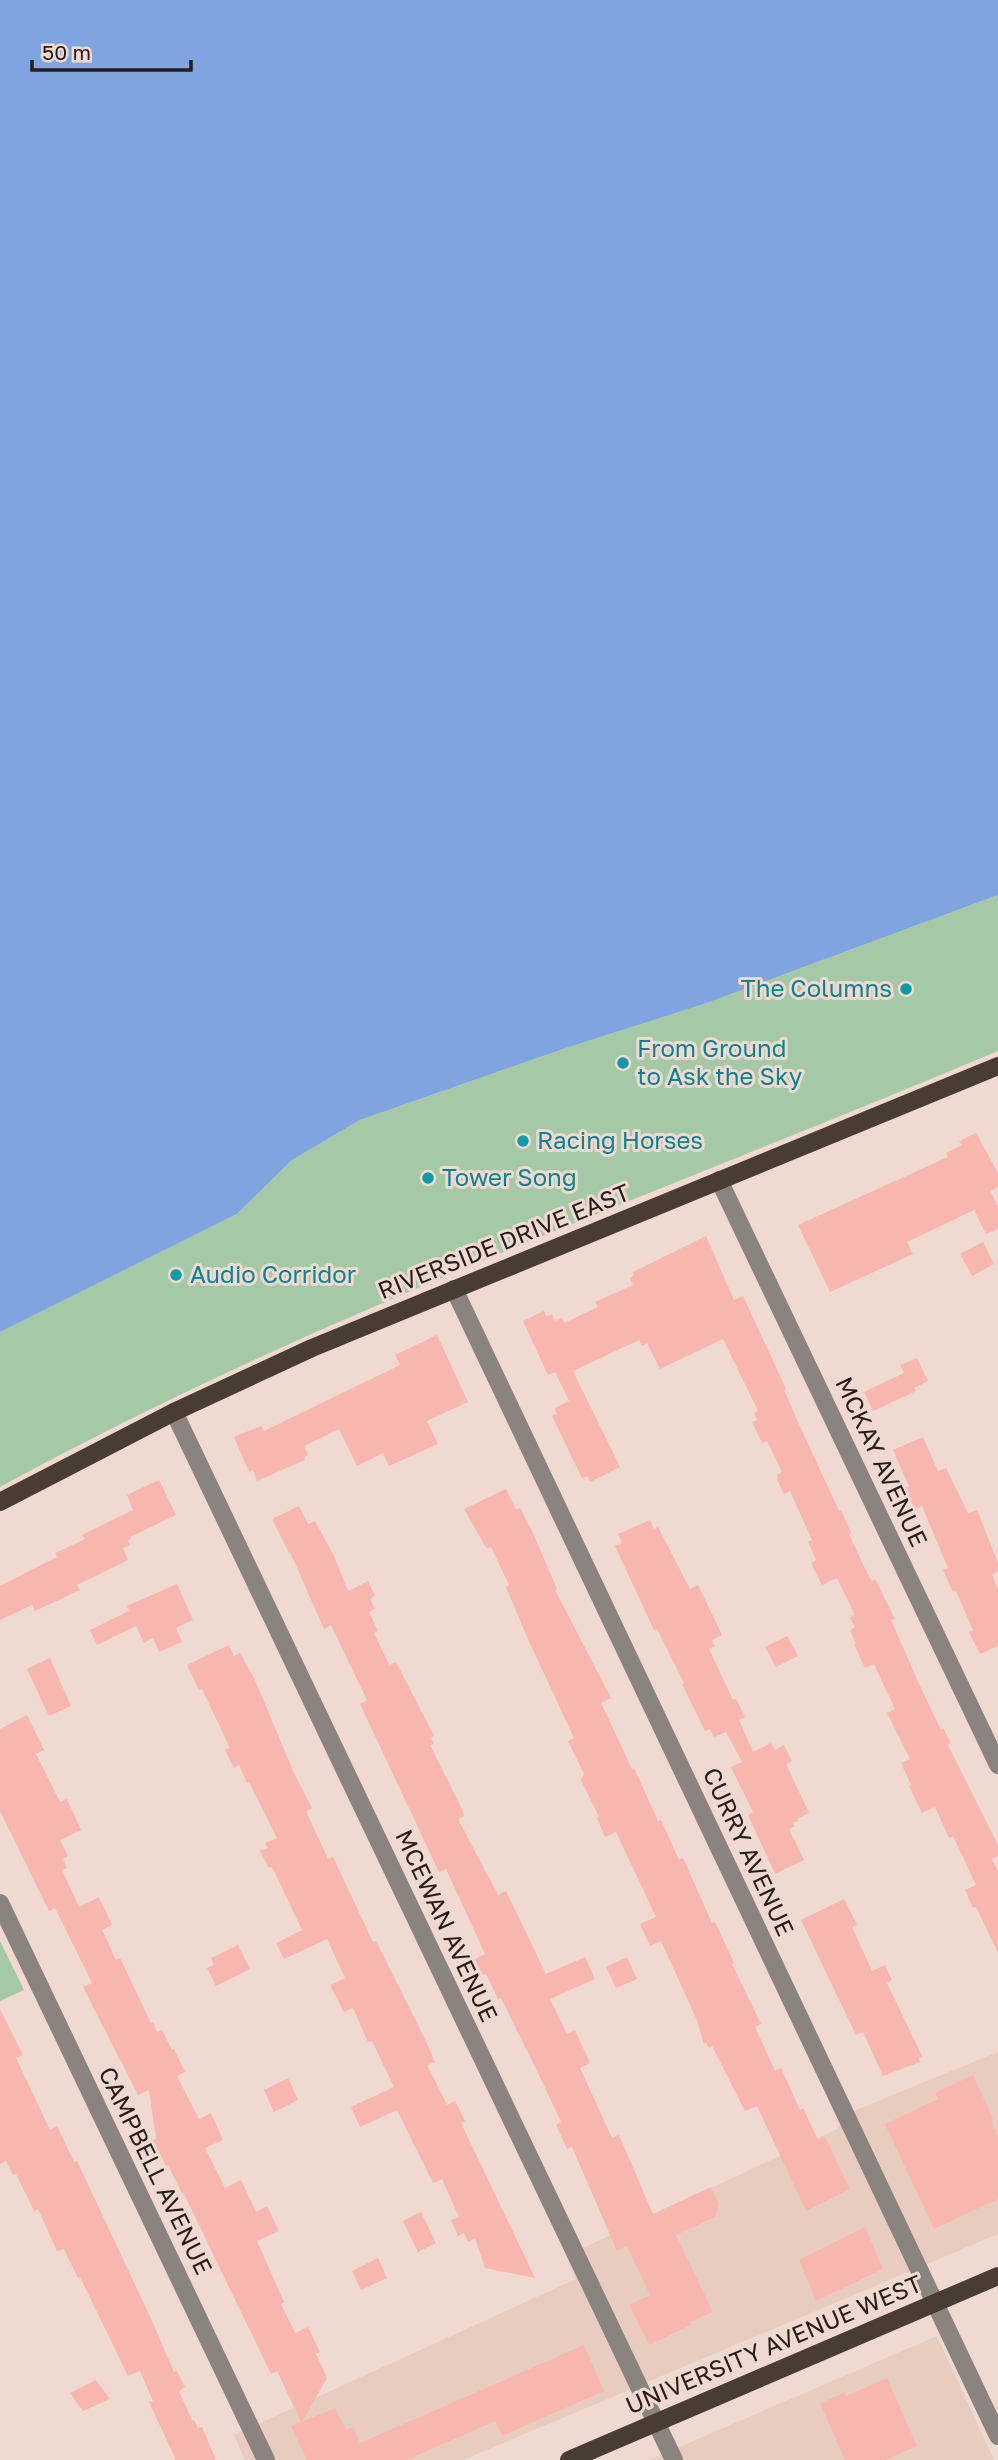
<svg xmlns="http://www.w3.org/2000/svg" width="998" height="2460" font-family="'Golos Text',sans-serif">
  <rect width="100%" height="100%" fill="#efd9d0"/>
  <path fill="#e9ccc0" d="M998,2052V2234L463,2460H245L234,2435L576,2279L566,2256L837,2129L856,2110Z
    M937,2336L994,2460H649Z"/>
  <path fill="#a5c9a7" d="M998,895V1051C664,1192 319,1312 0,1487V1332L237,1214L292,1160L360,1120L566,1048L704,1004Z
    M0,1941L24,1990L0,2001Z"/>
  <path fill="#7fa4e0" d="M0,0H998V895L704,1004L566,1048L360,1120L292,1160L237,1214L0,1332Z"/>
  <path fill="#f8b6b1" d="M976,1133L998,1173V1187L990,1191L998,1206V1229L986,1234L974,1210L907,1242L913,1254L830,1292L798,1225L948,1157L946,1153L962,1145L959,1141Z
    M706,1236L734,1300L743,1296L786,1389L784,1390L803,1433L839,1511L841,1510L851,1533L849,1534L867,1573L872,1581L875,1579L895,1619L891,1620L920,1686L941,1730L943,1728L951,1743L948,1745L998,1845V1856L992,1859L998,1871V1953L976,1907L973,1908L965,1890L976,1885L953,1836L949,1838L935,1807L922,1813L909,1786L911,1785L901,1763L910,1759L887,1713L895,1709L874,1664L865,1668L854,1644H856L850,1630L855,1627L850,1617L855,1615L837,1578L822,1585L811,1563L816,1560L808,1542L812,1540L790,1491L784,1494L777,1479L778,1478L777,1475L782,1472L767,1441L762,1443L752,1422L757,1420L754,1413L758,1411L723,1339L660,1369L647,1343L642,1346L639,1340L573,1371L620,1467L590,1482L587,1476L582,1478L552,1416L557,1414L555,1408L569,1401L555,1372L548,1375L523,1321L544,1311L546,1316L552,1314L555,1321L562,1318L564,1323L598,1307L595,1302L633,1285L630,1278L634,1275L633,1272Z
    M983,1242L994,1264L972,1276L960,1254Z
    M437,1335L468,1402L427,1421L438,1444L389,1466L383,1453L357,1466L339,1429L304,1446L308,1455L304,1457L305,1460L257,1481L253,1470L249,1472L234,1437L261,1426L264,1431L400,1365L395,1355Z
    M917,1358L928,1381L914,1388L916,1391L873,1411L864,1392L904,1373L900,1365Z
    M923,1437L938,1471L946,1468L968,1513L977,1510L998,1563V1571L992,1574L998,1589V1646L980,1654L969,1632L973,1630L956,1591L953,1592L943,1570L948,1568L922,1506L915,1509L904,1488L909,1486L893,1450Z
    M159,1480L176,1515L130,1537L131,1539L128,1541L130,1545L123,1548L128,1560L77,1585L80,1590L35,1611L32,1605L0,1620V1586L57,1557L55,1553L85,1539L82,1535L133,1510L127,1495Z
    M506,1489L516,1510L520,1508L533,1533L557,1589L555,1590L611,1698L601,1703L632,1769L634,1768L658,1821L661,1820L679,1860L683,1858L712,1923L715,1922L734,1963L732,1964L761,2024L755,2027L775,2071L781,2068L800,2110L803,2108L818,2140L825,2137L850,2189L806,2211L757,2106L745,2111L712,2046L709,2048L706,2042L704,2044L696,2018L661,1941L650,1946L640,1924L656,1917L616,1832L605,1837L597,1818L599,1817L581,1780L584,1774L568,1741L574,1738L527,1637L506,1587L509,1585L491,1547L487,1549L464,1509Z
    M299,1506L308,1524L315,1521L333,1554L348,1591L368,1581L375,1596L370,1599L375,1609L369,1612L378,1631L374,1633L389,1665L396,1662L434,1736L431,1738L434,1744L430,1745L462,1809L464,1816L458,1819L498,1895L506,1891L546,1974L585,1957L595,1979L550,1999L567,2034L575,2030L590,2063L580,2068L612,2138L619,2135L653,2214L711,2187L719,2204L715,2217L676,2235L713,2312L690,2322L691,2325L649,2345L629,2305L650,2295L627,2246L617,2251L572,2147L567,2149L556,2125L561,2122L539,2075L501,1998L498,1999L486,1974L483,1975L475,1959L485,1954L446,1869L439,1872L360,1704L367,1700L331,1625L324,1629L290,1552L289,1553L273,1521L274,1518Z
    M650,1520L654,1529L658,1527L690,1589L698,1585L722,1635L712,1640L715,1646L709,1649L733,1700L736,1699L745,1717L739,1720L753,1752L771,1743L775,1750L784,1745L792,1761L786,1764L809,1813L797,1819L798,1821L793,1823L795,1826L789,1829L804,1860L775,1874L748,1815L753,1812L731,1767L742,1762L726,1732L714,1737L710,1729L705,1731L682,1684L684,1683L657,1629L654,1630L615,1546L622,1543L618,1534Z
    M177,1584L193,1620L176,1628L182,1642L159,1652L153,1638L144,1643L136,1626L97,1645L90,1630L129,1611L127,1606Z
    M787,1636L798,1656L776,1667L765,1647Z
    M229,1645L234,1656L240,1653L254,1678L294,1773L312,1808L306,1811L328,1859L333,1857L373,1942L376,1941L423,2035L435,2062L427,2065L447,2105L455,2101L465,2121L461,2123L535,2278L485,2268L475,2238L468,2242L464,2233L458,2236L451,2220L459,2217L442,2179L433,2183L397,2110L360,2127L351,2107L394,2087L372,2041L368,2042L353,2008L344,2012L330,1985L345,1978L327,1939L284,1959L276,1943L302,1930L272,1867L269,1868L260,1851L268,1848L265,1843L277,1838L249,1782L247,1783L239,1765L234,1768L225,1750L230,1748L202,1689L199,1690L187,1665Z
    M50,1658L71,1706L49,1716L27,1669Z
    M27,1715L44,1750L36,1754L60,1802L67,1799L81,1830L60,1840L68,1856L63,1859L67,1868L62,1870L79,1907L99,1897L112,1925L102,1930L116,1960L120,1958L151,2023L153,2022L157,2032L162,2030L172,2050L174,2049L185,2072L177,2076L199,2119L211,2113L223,2140L205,2148L225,2188L241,2180L256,2212L267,2206L279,2231L257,2241L284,2302L281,2304L295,2333L308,2327L320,2352L316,2354L327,2378L302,2422L335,2408L346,2430L353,2427L360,2443L584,2345L604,2391L502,2436L495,2421L407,2460H307L291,2426L301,2422L277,2371L271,2374L183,2192L182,2193L168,2165L166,2166L153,2140L156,2139L149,2090L138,2095L83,1987L92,1983L55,1908L49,1911L0,1811V1729Z
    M844,1899L857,1925L852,1927L872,1971L885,1965L892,1980L887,1983L922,2056L918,2058L920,2062L883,2076L863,2032L856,2035L801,1920Z
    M238,1945L250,1969L216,1986L207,1968L214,1965L211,1958Z
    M627,1957L637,1979L616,1988L606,1967Z
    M0,2009L23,2055L16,2058L50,2130L57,2126L74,2162L77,2161L153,2323L174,2372L177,2371L185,2387L179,2391L192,2420H194L198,2428L202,2427L216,2460H176L149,2402L153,2401L140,2371L128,2376L80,2277L78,2278L64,2249L57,2251L38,2209L34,2211L16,2174L13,2175L6,2161L0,2164Z
    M973,2075L994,2120L991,2122L998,2136V2199L934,2229L885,2124L938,2099L935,2093Z
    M288,2078L298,2100L274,2112L264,2090Z
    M421,2212L436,2243L418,2252L403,2221Z
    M865,2227L883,2269L816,2301L799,2260Z
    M378,2258L387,2278L361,2290L352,2271Z
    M887,2378L917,2446L886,2460H845L820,2403L844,2393L846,2396Z
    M96,2380L110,2399L83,2411L70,2393Z"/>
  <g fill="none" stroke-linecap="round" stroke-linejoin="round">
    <path stroke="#8b847e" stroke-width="18" d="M719,1180L998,1765
      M454,1289L998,2436
      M174,1412L674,2460
      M0,1903L266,2460"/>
    <path stroke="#483c33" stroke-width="18" d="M0,1502L174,1412L312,1348L998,1066
      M569,2460L998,2276"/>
  </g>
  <g fill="#0f9aa8" stroke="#efd9d0" stroke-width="2.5">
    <circle cx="906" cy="989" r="7"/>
    <circle cx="623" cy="1063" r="7"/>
    <circle cx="523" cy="1141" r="7"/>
    <circle cx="428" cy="1178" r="7"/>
    <circle cx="176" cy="1275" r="7"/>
  </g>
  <g text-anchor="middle" stroke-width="6" stroke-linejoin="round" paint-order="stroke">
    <g font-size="24" fill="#0d838f" stroke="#efd9d0" text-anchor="start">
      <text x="892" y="997" text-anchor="end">The Columns</text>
      <text x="637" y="1057">From Ground<tspan x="637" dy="28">to Ask the Sky</tspan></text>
      <text x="537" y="1149">Racing Horses</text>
      <text x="442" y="1186">Tower Song</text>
      <text x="190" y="1283">Audio Corridor</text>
    </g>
    <g font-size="24" fill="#261e1b" stroke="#efd9d0">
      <text transform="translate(504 1242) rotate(-22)" y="8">RIVERSIDE DRIVE EAST</text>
      <text transform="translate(881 1462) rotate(65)" y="8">MCKAY AVENUE</text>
      <text transform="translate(748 1852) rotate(65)" y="8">CURRY AVENUE</text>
      <text transform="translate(446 1926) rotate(65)" y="8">MCEWAN AVENUE</text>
      <text transform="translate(155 2171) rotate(64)" y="8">CAMPBELL AVENUE</text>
      <text transform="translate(774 2345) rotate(-23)" y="8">UNIVERSITY AVENUE WEST</text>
    </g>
  </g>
  <path d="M32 60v10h159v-10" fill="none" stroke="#261e1b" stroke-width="3.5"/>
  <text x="42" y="60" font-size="21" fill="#261e1b" stroke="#efd9d0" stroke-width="5" paint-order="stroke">50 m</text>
</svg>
